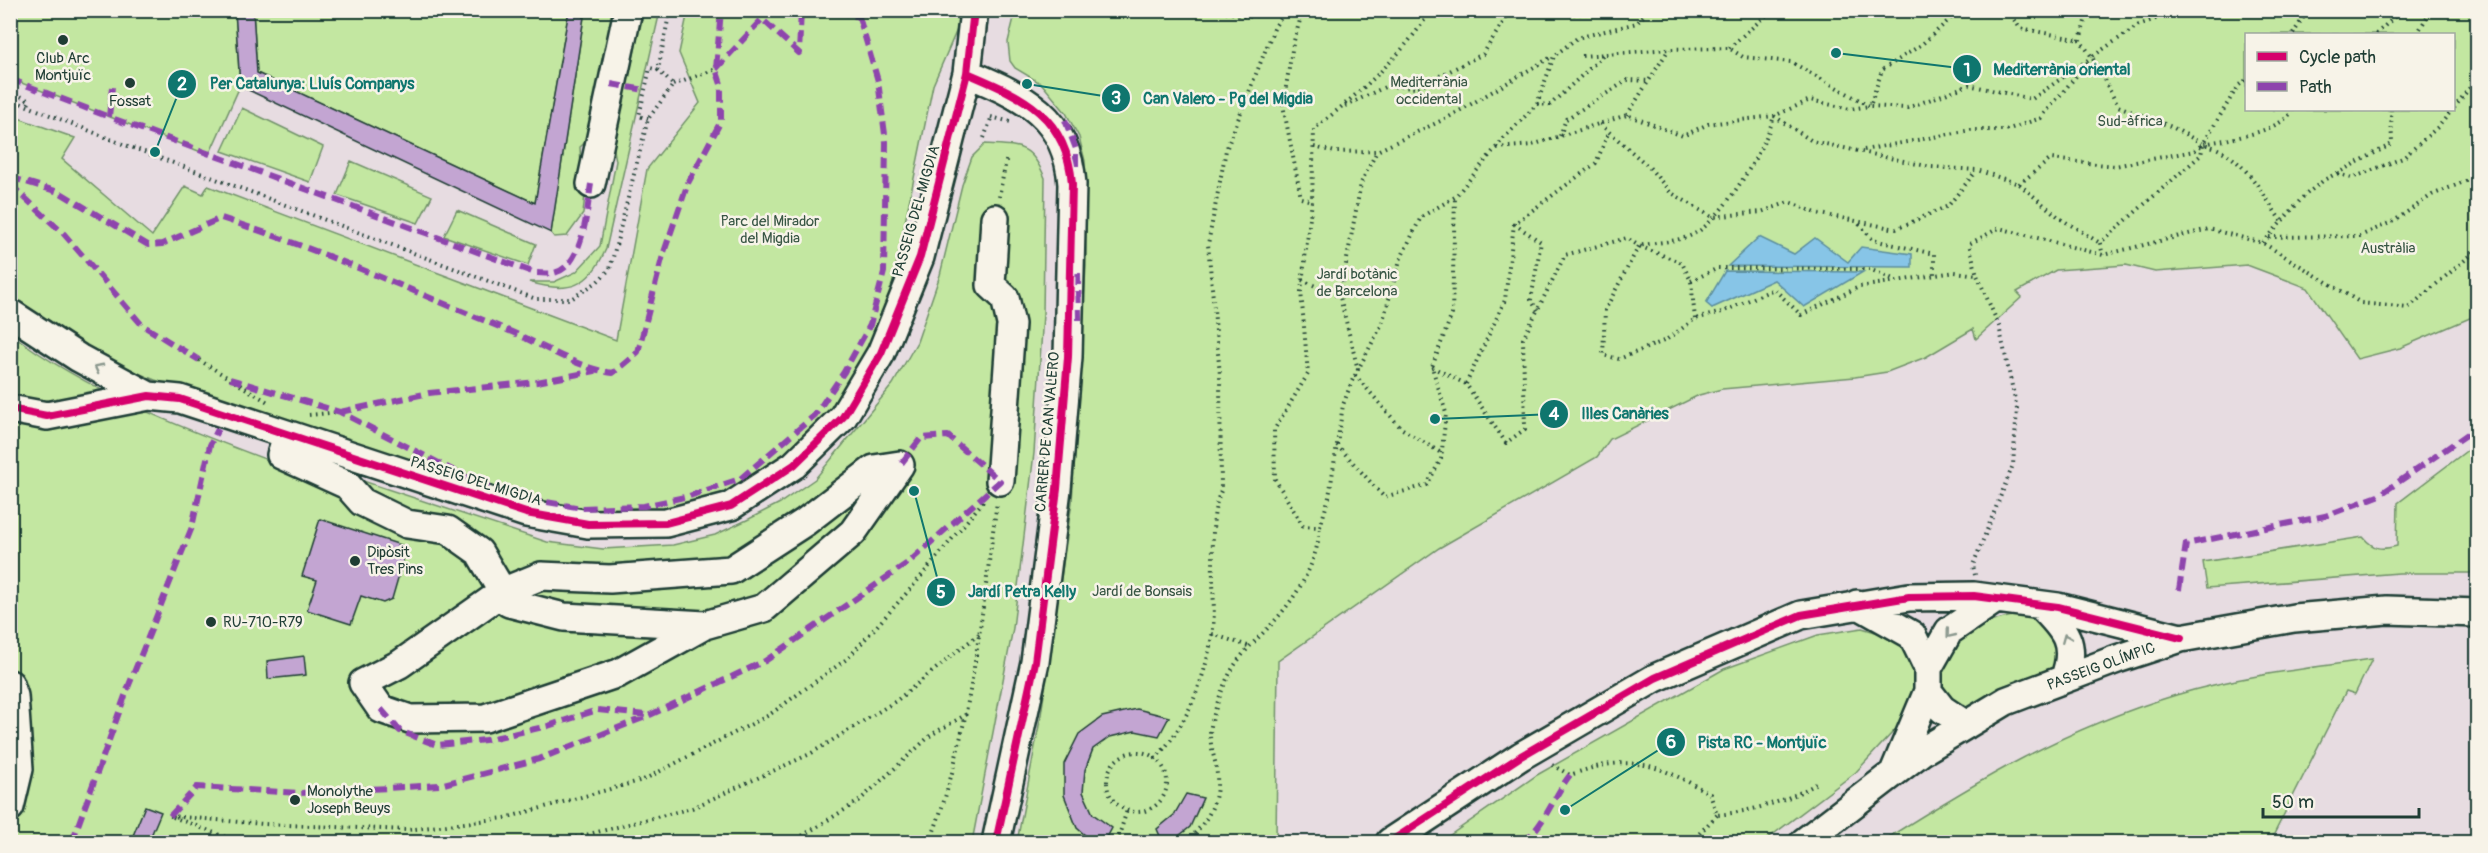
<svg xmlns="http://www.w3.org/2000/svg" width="2488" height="853" font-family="Pangolin,sans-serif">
  <rect width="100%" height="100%" fill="#e7dce1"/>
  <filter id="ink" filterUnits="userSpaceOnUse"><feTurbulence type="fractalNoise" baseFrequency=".0167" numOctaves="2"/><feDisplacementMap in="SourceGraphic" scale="12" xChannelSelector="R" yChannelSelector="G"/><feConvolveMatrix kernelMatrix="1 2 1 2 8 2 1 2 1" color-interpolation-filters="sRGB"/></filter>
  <g filter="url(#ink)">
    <path fill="#c3e7a1" stroke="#71926a" stroke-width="1.5" fill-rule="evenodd" d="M1016,10L2477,11V315L2400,348L2357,359L2308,288L2247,265L2155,272L2126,265L2056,270L2017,292L2022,297L1976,339L1973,329L1926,357L1887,372L1855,377L1722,389L1699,395L1610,439L1597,457L1439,548L1278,661L1276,842H1017L1041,715L1072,502L1086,266L1085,161L1079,137L1066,113L1042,84L1015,68L1010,61L1008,42ZM2246,34H2454V110H2246Z
      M10,11H235L240,86L209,155L11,79Z
      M253,11H569L535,203L257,73Z
      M585,11H618L590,138L580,147L581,167L587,173L583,214L567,236L554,237L551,233Z
      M644,11H660L606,249C589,288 568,294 529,282H554L576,272L600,246L616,161L613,144Z
      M688,11H965L933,85L883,330L836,408L765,476L719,497L673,512L591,517L519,501L155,380L98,357L11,299L10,115L75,138L62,159L152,236L185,186L203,194L208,186L616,340L647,169L700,103L679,53Z
      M242,108L323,147L310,182L222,151Z
      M985,144C1019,146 1031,143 1045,178L1043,314L1034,453L1013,628L972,842H11L10,333C98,400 207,437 310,476L327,469L547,542L603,549L673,545L715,535L749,519L780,503L815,479L893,384L917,342L940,275L962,185L972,157Z
      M351,161L432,196L418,223L337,195Z
      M457,210L536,244L528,265L444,236Z
      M2477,443V573H2399L2207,588L2203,562L2363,537C2374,550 2381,550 2397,546L2398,503Z
      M2018,614C2048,623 2055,635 2058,665L1998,691L1963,711C1930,685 1937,654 1970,632C1983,622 2003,619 2018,614Z
      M1862,628L1892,637L1905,647L1913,658L1916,685L1904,720L1856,772L1763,842H1440L1537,775L1724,669L1818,635Z
      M2372,659L2355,694L2346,691L2270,842H1881C1979,780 2063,729 2176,695C2239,676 2307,668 2372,659Z"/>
    <path fill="#87c5e7" stroke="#5d8f9f" stroke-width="1.5" d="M1759,237L1794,254L1815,238L1848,262L1861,247L1912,254V267L1728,266Z
      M1725,271L1863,272L1804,307L1774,280L1712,308L1706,303Z"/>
    <path fill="#c3a5d2" stroke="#1f3d34" stroke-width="1.5" d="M235,10H253L257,73L535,203L569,10H585L551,233L240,86Z
      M320,519L407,547L392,599L383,603L361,596L351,624L307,610L317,580L302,576Z
      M304,656L306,675L268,679L267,661Z
      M1137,709L1169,717L1159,736L1135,731L1110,737L1093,749L1085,770L1083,792L1093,814L1112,828L1104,843H1094L1077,828L1064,795V764L1079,734L1102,717Z
      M1186,794L1203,798L1190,827L1170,843H1163L1157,829L1174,815Z
      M145,806L161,812L148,843H130Z"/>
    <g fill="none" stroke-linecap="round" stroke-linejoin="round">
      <defs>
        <path id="minor" d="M967,73C1024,97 1067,116 1072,184L1068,357L1057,489L1035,662L996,842
          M591,184L628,10
          M995,218L991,285L1005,298L1011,324L1000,481
          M10,313L79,358L149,396
          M10,409L47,416L149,396L180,399L526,513L588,524L666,523L731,506L794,465L843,417L881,353L920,257L967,73L974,10
          M287,435L281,455L347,485L362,502L407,524L448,530L479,552L509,603L564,617L705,625L764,608L853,532L900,465L874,469L805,522L731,570L610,579L541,576L504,591L400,664L363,683L381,709L410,719L485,718L619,673L705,625
          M1857,604L1912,635L1928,668
          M2040,605C2065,630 2078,644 2064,679
          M10,684L14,696L19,769L10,807
          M1928,691L1942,709L1966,725
          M1894,772L1928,691V668L1949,631L1996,599
          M1390,842L1521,756L1655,678L1801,615L1909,597L1974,596L2058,607L2181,638
          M1804,842L1921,752L2006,701L2117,659L2181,638L2294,618L2387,610L2478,613"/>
      </defs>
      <use href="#minor" stroke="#1f3d34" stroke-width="32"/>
      <path stroke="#1f3d34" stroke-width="4" stroke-dasharray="1.5 4.5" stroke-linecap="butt" d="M1220,10L1248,17L1286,11
        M1303,10L1293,44L1283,105L1301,198L1312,201
        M1431,10C1402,57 1357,95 1314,129L1312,201L1301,291L1308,374L1274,430L1275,479L1303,526L1320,527L1329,497L1343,405L1352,381L1382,324L1400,260L1421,217L1455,197L1504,138L1537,104L1554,56L1577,38L1637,23L1646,13
        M1550,10L1567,14L1654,10
        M2007,10L2020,28L2080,40
        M2088,10L2080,40L2092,57L2118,106L2172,127L2203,144L2238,86L2246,80
        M2293,34L2308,10
        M2376,34L2402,10
        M2417,34L2431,10
        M1729,48L1772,10
        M1582,56L1669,49L1729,48L1743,57L1791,62L1870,106L1882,70L1921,45L1960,10
        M2093,56L2139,25L2181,10
        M673,85L716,69
        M10,91L30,101L27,106
        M10,99L120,143L536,299H571L597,282L610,269L648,119L673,85L658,70L670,10
        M1537,104L1550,105L1604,55
        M1345,106L1387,86L1416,88L1483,54L1511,10
        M2454,108L2478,77
        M1627,115L1669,49
        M991,117L1011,122
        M648,119L639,116L650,68L658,70
        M1600,124L1649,167L1670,192L1712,217L1761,212L1789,202L1816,213L1896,229L1948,206L1976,171
        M1560,136L1566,119L1628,80L1649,81
        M984,138L992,116
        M1314,147L1335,152L1377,151L1449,117L1553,56
        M1497,148L1532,145L1627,115L1683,136L1708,124L1774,116L1810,100L1850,109L1870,106L1907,108L1969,85L2032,99L2092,57
        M1864,150L1971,130H2006L2041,118L2088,62
        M2338,174L2352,178L2403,158L2439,126L2452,110
        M2019,184L2051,159L2115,166L2194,151L2203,144L2201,155L2100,243L2103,255
        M999,197L1007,156
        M2281,221C2261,191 2241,152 2203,144C2228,139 2279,133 2293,110
        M1514,224L1541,242L1531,300L1538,311
        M1859,224L1873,240L1934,254V274
        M2269,237L2360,236L2394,221L2432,195L2478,176
        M2263,243L2304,196L2324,180L2392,144L2391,110
        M1302,280L1340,297
        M1691,281L1718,268L1869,269L1893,279
        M1695,319L1691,281L1682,263L1639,246C1655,242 1679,242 1694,234C1722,220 1766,147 1774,116L1812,141L1931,167L1977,170L2019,184L2061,219L2100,243
        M199,360L268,402
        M1432,367L1466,384L1506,443L1525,429L1523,339L1565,255L1627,238L1639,246L1605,310L1603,355L1619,359L1666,340L1695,319L1722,312L1774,289L1801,315L1859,287L1955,272L1977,275
        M1358,370L1340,297L1361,183L1377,151
        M1355,375L1401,428L1441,453
        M1466,384L1505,300L1514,224L1596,163L1609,131
        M309,415L340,412
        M1337,445L1384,497L1427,485L1441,459L1446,413L1432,367L1452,314L1455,197
        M1975,575L1973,565L2013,465L2017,409L1999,326L1977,275L1969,244L1999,228L2103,255L2209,229L2263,243L2361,303L2408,308L2478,249
        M1212,634L1248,646
        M1107 782a30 30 0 1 1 60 0a30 30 0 1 1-60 0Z
        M1155,759C1187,725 1204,682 1212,636C1216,613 1212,587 1213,563C1213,540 1211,512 1221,491L1220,375L1208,244L1226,150L1275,26L1287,10
        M1552,765L1570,775C1630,753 1656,763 1710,794L1717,815C1753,811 1785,802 1816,784
        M170,816L263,824L407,830L505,818L643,780L769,715L848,658L913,586L986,498
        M173,817L238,842
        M558,842L692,808L810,754L896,701L979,634
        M792,842L859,801L931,735L967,714
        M930,842C971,733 981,617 997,502
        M1117,842L1127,810
        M1186,842C1210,820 1221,798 1216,766C1214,756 1210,744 1210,734C1210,722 1222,688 1228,677C1237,658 1251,645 1265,631C1293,603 1317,567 1320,527
        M1691,842L1717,815"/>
      <use href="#minor" stroke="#f7f3e8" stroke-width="27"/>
      <path stroke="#8e44ad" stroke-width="6" stroke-dasharray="12 6" stroke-linecap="butt" d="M837,10L858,17L861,12
        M716,69L762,19L799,53L801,10
        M10,79L109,117
        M611,84L645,90
        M112,87L109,117L535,273C541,273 549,274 554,273C584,266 587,208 591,184
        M1065,120L1076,149V168
        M10,177L59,192L148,245L162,244L221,218C319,249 413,291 507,330C542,344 576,368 613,373L638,352L663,255L688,183L721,121V84L716,69L721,10
        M10,184L64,234L142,325L199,360
        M1078,273L1079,320
        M230,379L340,412L472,480L523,498L582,508L644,506L689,496L740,479L815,415L844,372L870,325L884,272L886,142L878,81L857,10
        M340,412L429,393L537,382L595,371
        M2179,590L2186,544L2325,516L2378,496L2478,427
        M381,709L400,731L437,745L485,740L548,726L597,710L645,715
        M170,816L197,787L300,793L440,785L539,759L648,716L765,661L909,562L1000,481L948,436L921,438L900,465
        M72,842L129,685L192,527L210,445L218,429
        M1523,842C1545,825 1553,797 1570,775"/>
      <defs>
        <path id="cycleway" d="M967,73C1024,97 1067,116 1072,184L1068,357L1057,489L1035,662L996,842
          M10,409L47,416L149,396L180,399L526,513L588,524L666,523L731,506L794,465L843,417L881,353L920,257L967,73L974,10
          M1390,842L1521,756L1655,678L1801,615L1909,597L1974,596L2058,607L2181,638"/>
      </defs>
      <use href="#cycleway" stroke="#f7f3e8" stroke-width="11"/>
      <use href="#cycleway" stroke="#d6006c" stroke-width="8"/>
    </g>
    <defs><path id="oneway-chevron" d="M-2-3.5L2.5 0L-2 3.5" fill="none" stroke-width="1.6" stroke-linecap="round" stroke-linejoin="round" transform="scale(1.5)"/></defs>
    <g stroke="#8b988e">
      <use href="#oneway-chevron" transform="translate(98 368) rotate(-152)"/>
      <use href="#oneway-chevron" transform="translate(1950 634) rotate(129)"/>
      <use href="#oneway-chevron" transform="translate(2066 638) rotate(-112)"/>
    </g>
  </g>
  <g fill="#1f3d34" stroke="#f7f3e8" stroke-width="2">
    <circle cx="63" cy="40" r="6"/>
    <circle cx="130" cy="83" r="6"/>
    <circle cx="355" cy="561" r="6"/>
    <circle cx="211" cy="622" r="6"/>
    <circle cx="295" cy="800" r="6"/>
  </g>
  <g text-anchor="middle" stroke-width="5" stroke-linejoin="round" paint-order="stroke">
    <g font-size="15" fill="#1f3d34" stroke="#f7f3e8" text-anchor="start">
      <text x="63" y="63" text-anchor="middle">Club Arc<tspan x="63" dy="17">Montjuïc</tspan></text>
      <text x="130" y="106" text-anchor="middle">Fossat</text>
      <text x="367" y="557">Dipòsit<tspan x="367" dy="17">Tres Pins</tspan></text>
      <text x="223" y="627">RU-710-R79</text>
      <text x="307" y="796">Monolythe<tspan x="307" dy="17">Joseph Beuys</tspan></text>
    </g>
    <g font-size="15" fill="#385644" stroke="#f7f3e8">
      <text x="1429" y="87">Mediterrània<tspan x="1429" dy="17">occidental</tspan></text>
      <text x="2130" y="126">Sud-àfrica</text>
      <text x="770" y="226">Parc del Mirador<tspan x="770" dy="17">del Migdia</tspan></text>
      <text x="2388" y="253">Austràlia</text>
      <text x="1357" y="279">Jardí botànic<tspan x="1357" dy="17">de Barcelona</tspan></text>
      <text x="1142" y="596">Jardí de Bonsais</text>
    </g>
    <g font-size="15" fill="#1f3d34" stroke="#f7f3e8">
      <text transform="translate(916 211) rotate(-74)" y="5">PASSEIG DEL MIGDIA</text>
      <text transform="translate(1047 432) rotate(-85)" y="5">CARRER DE CAN VALERO</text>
      <text transform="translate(476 481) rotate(17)" y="5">PASSEIG DEL MIGDIA</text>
      <text transform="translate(2101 666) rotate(-20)" y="5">PASSEIG OLÍMPIC</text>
    </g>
  </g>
  <path fill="none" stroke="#0f766e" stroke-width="2" d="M1836 53L1967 69M155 152L182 84M1027 84L1116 98M1435 419L1554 414M914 491L941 592M1565 810L1671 742"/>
  <g fill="#0f766e" stroke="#f7f3e8" stroke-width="2">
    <circle cx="1836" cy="53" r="6"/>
    <circle cx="155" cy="152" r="6"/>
    <circle cx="1027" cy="84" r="6"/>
    <circle cx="1435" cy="419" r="6"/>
    <circle cx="914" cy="491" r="6"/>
    <circle cx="1565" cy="810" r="6"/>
    <circle cx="1967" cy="69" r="15"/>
    <circle cx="182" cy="84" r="15"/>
    <circle cx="1116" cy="98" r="15"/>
    <circle cx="1554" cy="414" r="15"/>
    <circle cx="941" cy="592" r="15"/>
    <circle cx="1671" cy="742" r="15"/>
  </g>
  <g font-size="18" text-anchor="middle" font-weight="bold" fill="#fff">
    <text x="1967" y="76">1</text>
    <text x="182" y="90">2</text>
    <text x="1116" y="104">3</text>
    <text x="1554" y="420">4</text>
    <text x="941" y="598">5</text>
    <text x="1671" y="748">6</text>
  </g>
  <g font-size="16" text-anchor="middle" font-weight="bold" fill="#0f766e" stroke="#f7f3e8" stroke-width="5" stroke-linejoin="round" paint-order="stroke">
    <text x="2062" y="75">Mediterrània oriental</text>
    <text x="312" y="89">Per Catalunya: Lluís Companys</text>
    <text x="1228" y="104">Can Valero - Pg del Migdia</text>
    <text x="1625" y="419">Illes Canàries</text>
    <text x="1022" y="597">Jardí Petra Kelly</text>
    <text x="1762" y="748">Pista RC - Montjuïc</text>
  </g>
  <rect width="2488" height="853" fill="none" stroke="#f7f3e8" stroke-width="36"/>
  <rect x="18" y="18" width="2452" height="817" fill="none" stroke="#1f3d34" stroke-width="2" filter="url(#ink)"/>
  <rect x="2245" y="33" width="210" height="78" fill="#f7f3e8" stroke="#a1aaa0" stroke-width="1.5"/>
  <rect x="2257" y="52" width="30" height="9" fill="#d6006c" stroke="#a1aaa0" stroke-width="1.5"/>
  <text x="2299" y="63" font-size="18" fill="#1f3d34">Cycle path</text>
  <rect x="2257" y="82" width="30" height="9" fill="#8e44ad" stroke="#a1aaa0" stroke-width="1.5"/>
  <text x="2299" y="93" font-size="18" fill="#1f3d34">Path</text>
  <path d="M2263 808v9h156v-9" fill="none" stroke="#1f3d34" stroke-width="3"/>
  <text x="2272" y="808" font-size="18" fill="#1f3d34" stroke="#f7f3e8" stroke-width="4.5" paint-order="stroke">50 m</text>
</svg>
